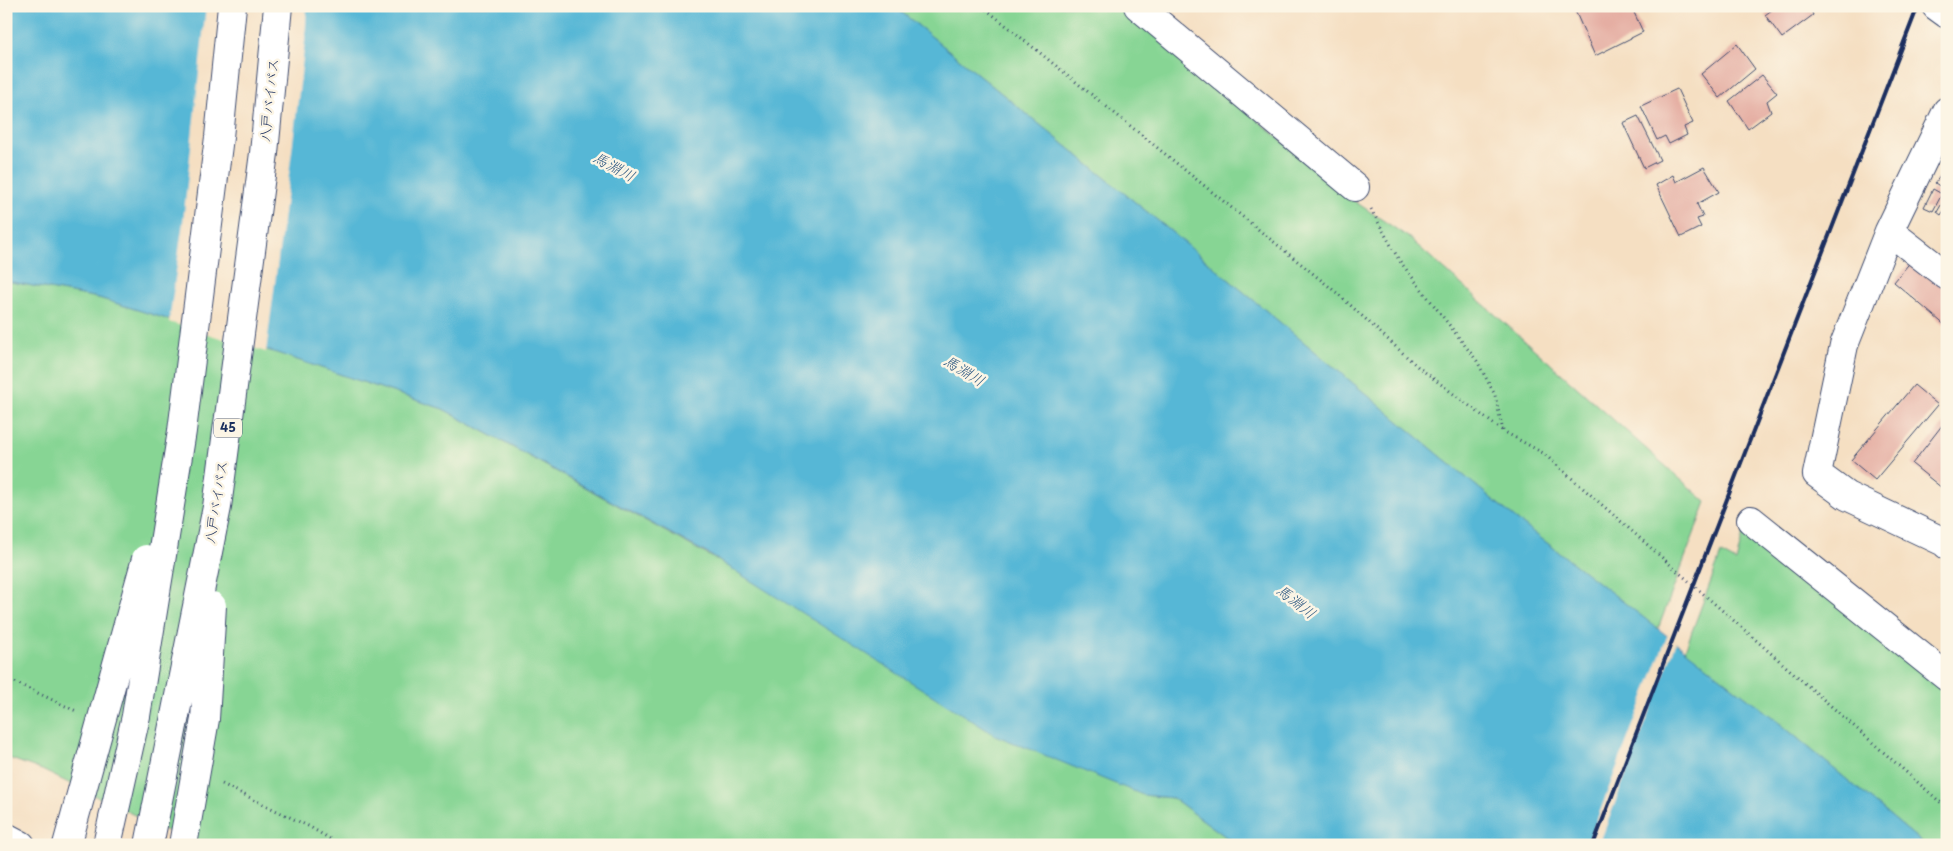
<svg xmlns="http://www.w3.org/2000/svg" width="1953" height="851" font-family="'Playpen Sans','Klee One',sans-serif">
  <rect width="100%" height="100%" fill="#fcf5e5"/>
  <filter id="ink" filterUnits="userSpaceOnUse"><feTurbulence type="fractalNoise" baseFrequency=".02" numOctaves="2"/><feDisplacementMap in="SourceGraphic" scale="10" xChannelSelector="R" yChannelSelector="G"/><feConvolveMatrix kernelMatrix="1 2 1 2 8 2 1 2 1" color-interpolation-filters="sRGB"/></filter>
  <filter id="wash" filterUnits="userSpaceOnUse"><feTurbulence type="fractalNoise" baseFrequency=".0096" numOctaves="4" result="noise"/><feDisplacementMap in="SourceGraphic" scale="20" xChannelSelector="R" yChannelSelector="G"/><feGaussianBlur stdDeviation="1.12" result="paint"/><feColorMatrix in="noise" values="0 0 0 0 0 0 0 0 0 0 0 0 0 0 0 0 0 1.4 0 .05"/><feComposite in="paint" operator="in"/></filter>
  <g filter="url(#wash)">
    <rect width="100%" height="100%" fill="#f5dfc2"/>
    <path fill="#87d594" stroke="#518279" d="M894,6H1123L1351,199L1408,237L1706,502L1658,629L1516,519L1162,224Z
      M6,281L99,298L277,353L443,409L1143,795L1173,798L1237,845H196L42,770L6,757Z
      M1744,530L1947,692V845H1925L1771,716L1685,650L1721,554L1736,562Z"/>
    <path fill="#57b7d6" stroke="#39739a" d="M6,6H894L1162,224L1516,519L1771,716L1925,845H1237L1173,798L1143,795L995,735L710,555L443,409L277,353L99,298L6,281Z"/>
    <path fill="#f5dfc2" d="M206,6H307L305,41L290,167L266,352L169,322L183,222Z
      M1668,634L1677,641L1599,845H1587Z"/>
    <g id="blocks">
      <path fill="#e5aea3" d="M1573,6H1631L1643,32L1595,56Z
        M1777,6H1809L1813,15L1782,38L1765,15Z
        M1737,44L1755,69L1720,98L1701,74Z
        M1762,75L1777,93L1767,101L1771,112L1748,129L1729,101Z
        M1677,89L1693,123L1684,127L1687,135L1669,144L1665,136L1657,140L1641,106Z
        M1638,116L1660,160L1644,168L1623,123Z
        M1704,167L1719,192L1697,204L1703,217L1697,219L1701,227L1681,237L1656,185L1673,175L1676,182Z
        M1947,167V191L1935,183Z
        M1933,189L1942,194L1933,211L1924,207Z
        M1944,200L1947,202V206L1941,215L1937,212Z
        M1912,260L1947,289V327L1894,282Z
        M1914,385L1938,405L1875,480L1851,460Z
        M1947,419V492L1912,464Z"/>
    </g>
  </g>
  <g filter="url(#ink)">
    <use href="#blocks" fill-opacity="0" stroke="#3c496d" stroke-width="1"/>
    <g fill="none" stroke-linecap="round" stroke-linejoin="round">
      <defs>
        <path id="minor" d="M1138,6L1355,187
          M1936,6L1947,14
          M1947,111L1889,231L1844,345L1817,474L1847,496L1946,543L1947,545
          M1889,231L1947,276
          M1751,520L1947,677
          M6,837L21,845"/>
      </defs>
      <use href="#minor" stroke="#3c496d" stroke-width="30"/>
      <path stroke="#3c496d" stroke-width="3" stroke-dasharray="1 4" stroke-linecap="butt" d="M982,6L1337,293L1418,367L1503,431
        M1371,209L1399,260L1477,361L1495,395L1503,431L1543,453L1947,808
        M6,678L76,711
        M222,784L310,827L340,845"/>
      <use href="#minor" stroke="#fff" stroke-width="28"/>
      <path stroke="#1b2f5e" stroke-width="4" d="M1593,845L1918,6"/>
      <defs>
        <path id="highway-bridge" d="M67,845L146,559
          M107,845L136,716L182,431L219,137L232,6
          M149,845L217,507L264,153L278,6
          M183,845L205,719L212,606"/>
      </defs>
      <use href="#highway-bridge" stroke="#3c496d" stroke-width="30" stroke-linecap="butt"/>
      <use href="#highway-bridge" stroke="#fff" stroke-width="28"/>
    </g>
  </g>
  <g text-anchor="middle" stroke-width="5" stroke-linejoin="round" paint-order="stroke">
    <rect fill="#fcf5e5" stroke="#5e6a86" stroke-width="1" x="214" y="418.5" width="28" height="19" rx="4"/>
    <g font-size="12" font-weight="bold" fill="#1b2f5e">
      <text x="228" y="432">45</text>
    </g>
    <g font-size="14" fill="#1b2f5e" stroke="#fcf5e5">
      <text transform="translate(269 100) rotate(-84)" y="5">八戸バイパス</text>
      <text transform="translate(216 502) rotate(-81)" y="5">八戸バイパス</text>
    </g>
    <g font-size="15" font-style="italic" fill="#2d5882" stroke="#fcf5e5">
      <text transform="translate(614 167) rotate(28)" y="5">馬淵川</text>
      <text transform="translate(964 371) rotate(31)" y="5">馬淵川</text>
      <text transform="translate(1296 602) rotate(38)" y="5">馬淵川</text>
    </g>
  </g>
  <rect width="1953" height="851" fill="none" stroke="#fcf5e5" stroke-width="25"/>
</svg>
